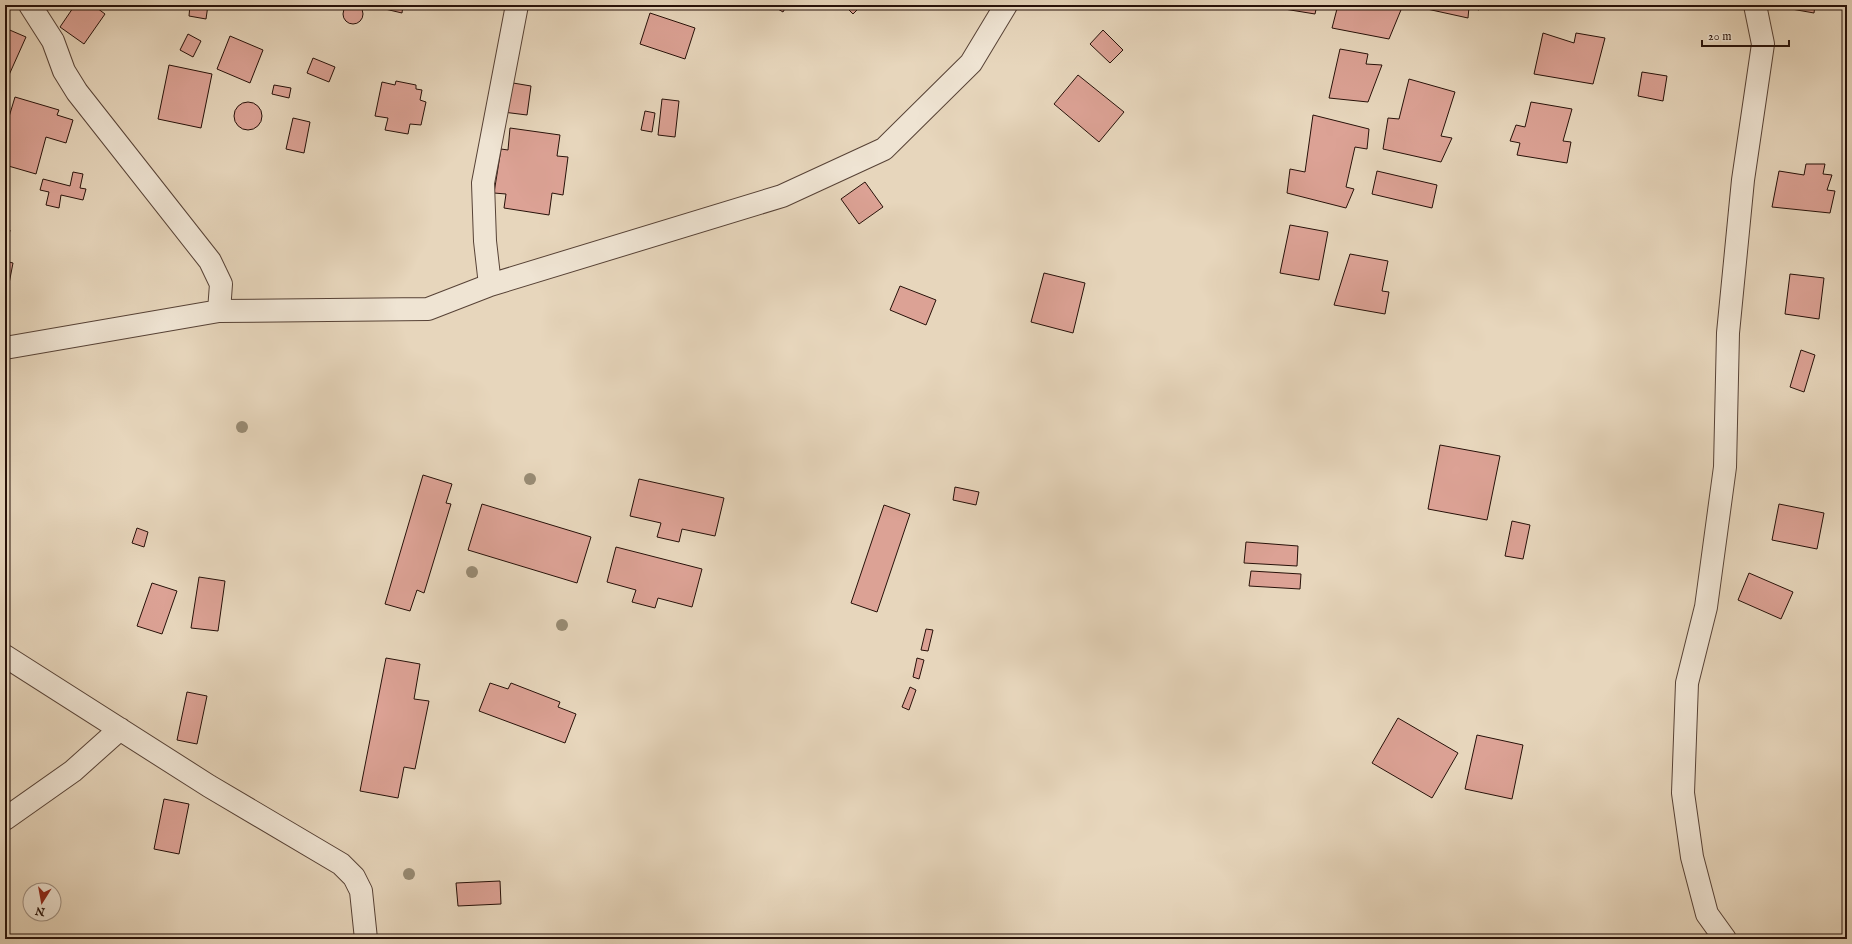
<svg xmlns="http://www.w3.org/2000/svg" width="1852" height="944" font-family="'IM FELL English',serif">
  <rect width="100%" height="100%" fill="#e7d6bc"/>
  <filter id="stains"><feTurbulence type="fractalNoise" baseFrequency=".005" numOctaves="4"/><feColorMatrix values="0 0 0 0 .2 0 0 0 0 .09 0 0 0 0 .02 0 0 0 .5 -.17"/></filter>
  <radialGradient id="worn" r=".72"><stop offset=".6" stop-color="#630" stop-opacity="0"/><stop offset="1" stop-color="#630" stop-opacity=".3"/></radialGradient>
  <path fill="#dca295" stroke="#271109" d="M343 14a10 10 0 1 1 20 0a10 10 0 1 1-20 0Z
    M75,5H93L105,14L84,44L60,27Z
    M190,5H208L206,19L189,16Z
    M386,5H403L402,13L385,9Z
    M771,5H787L783,12Z
    M844,5H862L853,14Z
    M1273,5H1317L1315,14L1272,7Z
    M1338,5H1403L1389,39L1332,28Z
    M1428,5H1480L1479,10L1469,7L1468,18L1427,9Z
    M1769,5H1815L1814,13Z
    M650,13L695,28L685,59L640,44Z
    M5,28L26,37L9,75L5,73Z
    M1103,30L1123,50L1110,63L1090,44Z
    M1543,33L1574,43L1576,33L1605,38L1593,84L1534,74Z
    M188,34L201,41L193,57L180,50Z
    M230,36L263,50L250,83L217,69Z
    M1340,49L1368,54L1366,64L1382,65L1368,102L1329,98Z
    M313,58L335,67L329,82L307,73Z
    M169,65L212,74L201,128L158,119Z
    M1642,72L1667,76L1663,101L1638,96Z
    M1078,75L1124,112L1099,142L1054,104Z
    M1409,79L1455,92L1441,136L1452,138L1441,162L1383,149L1388,118L1399,119Z
    M396,81L416,85V89L422,90L420,100L426,102L421,125L410,124L408,134L385,130L388,118L375,116L382,82L395,85Z
    M507,82L531,86L527,115L503,112Z
    M274,85L291,88L289,98L272,94Z
    M15,97L59,110L57,115L73,120L66,143L46,137L36,174L5,165V130Z
    M662,99L679,101L675,137L658,135Z
    M234 116a14 14 0 1 1 28 0a14 14 0 1 1-28 0Z
    M1531,102L1572,109L1563,141L1571,142L1567,163L1517,155L1520,143L1510,141L1516,125L1525,127Z
    M645,111L655,113L652,132L641,130Z
    M1313,115L1369,129L1367,149L1355,147L1346,187L1354,189L1346,208L1287,193L1290,169L1305,172Z
    M293,118L310,122L304,153L286,149Z
    M510,128L560,135L557,156L568,157L563,195L552,193L549,215L504,208L506,194L494,193L501,149L508,150Z
    M1806,164H1825L1823,174L1832,175L1827,190L1835,191L1830,213L1772,207L1779,171L1804,175Z
    M1377,171L1437,185L1432,208L1372,194Z
    M73,172L83,174L80,188L86,189L83,200L61,195L59,208L46,205L49,192L40,190L43,179L70,186Z
    M865,182L883,207L859,224L841,199Z
    M1290,225L1328,232L1319,280L1280,273Z
    M5,229L10,230L5,257Z
    M1350,254L1388,261L1382,291L1389,292L1385,314L1334,305Z
    M5,261L13,263L8,289L5,288Z
    M1044,273L1085,283L1073,333L1031,322Z
    M1790,274L1824,278L1819,319L1785,314Z
    M900,286L936,300L926,325L890,310Z
    M1801,350L1815,355L1804,392L1790,387Z
    M1440,445L1500,456L1487,520L1428,509Z
    M423,475L452,484L446,503L451,504L424,593L417,590L410,611L385,604Z
    M639,479L724,498L715,536L682,529L679,542L657,537L661,523L630,516Z
    M955,487L979,492L976,505L953,500Z
    M482,504L591,537L577,583L468,550Z
    M1779,504L1824,513L1817,549L1772,540Z
    M884,505L910,514L877,612L851,603Z
    M1512,521L1530,525L1523,559L1505,556Z
    M137,528L148,532L144,547L132,543Z
    M1246,542L1298,546L1297,566L1244,563Z
    M616,547L702,569L692,607L658,598L655,608L632,602L636,590L607,582Z
    M1251,571L1301,574L1300,589L1249,586Z
    M1749,573L1793,592L1781,619L1738,600Z
    M199,577L225,581L218,631L191,628Z
    M152,583L177,591L162,634L137,626Z
    M926,629L933,630L928,651L921,650Z
    M386,658L420,664L414,699L429,701L415,769L404,767L398,798L360,791Z
    M917,658L924,660L919,679L913,677Z
    M490,683L508,689L511,683L560,702L558,707L576,714L565,743L479,711Z
    M910,687L916,690L909,710L902,707Z
    M187,692L207,696L197,744L177,740Z
    M1398,718L1458,753L1432,798L1372,763Z
    M1477,735L1523,745L1512,799L1465,789Z
    M164,799L189,804L179,854L154,849Z
    M500,881L501,904L458,906L456,883Z"/>
  <g fill="none" stroke-linecap="round" stroke-linejoin="round">
    <defs>
      <path id="street" d="M30,5L53,41L64,71L77,92L210,261L221,284L219,311
        M490,285L485,241L483,183L517,5
        M5,348L219,311L428,309L490,285L782,196L884,149L971,63L1006,5
        M5,656L209,786L341,864L354,877L361,891L366,939
        M5,819L73,771L120,729
        M1725,939L1707,914L1692,857L1683,793L1687,683L1706,607L1725,467L1728,333L1743,180L1763,44L1755,5"/>
    </defs>
    <use href="#street" stroke="#574236" stroke-width="24"/>
    <use href="#street" stroke="#efe4d3" stroke-width="22"/>
  </g>
  <g fill="#988b74">
    <circle cx="242" cy="427" r="6"/>
    <circle cx="530" cy="479" r="6"/>
    <circle cx="472" cy="572" r="6"/>
    <circle cx="562" cy="625" r="6"/>
    <circle cx="409" cy="874" r="6"/>
  </g>
  <rect width="1852" height="944" fill="none" stroke="#e7d6bc" stroke-width="20"/>
  <rect x="6" y="6" width="1840" height="932" fill="none" stroke="#271109" stroke-width="2"/>
  <rect x="10" y="10" width="1832" height="924" fill="none" stroke="#271109"/>
  <g transform="translate(42 902) rotate(191)"><circle r="19" fill="#efe4d3" stroke="#9f9082"/>
  <path d="M0-3L7 15L0 10L-7 15Z" fill="#8f2418"/>
  <text y="-6" font-size="11" font-weight="bold" text-anchor="middle" fill="#271109">N</text>
  </g>
  <path d="M1702 40v6h87v-6" fill="none" stroke="#271109" stroke-width="2"/>
  <text x="1708" y="40" font-size="12" fill="#271109" stroke="#efe4d3" stroke-width="3" paint-order="stroke">20 m</text>
  <rect width="100%" height="100%" filter="url(#stains)"/>
  <rect width="100%" height="100%" fill="url(#worn)"/>
</svg>
